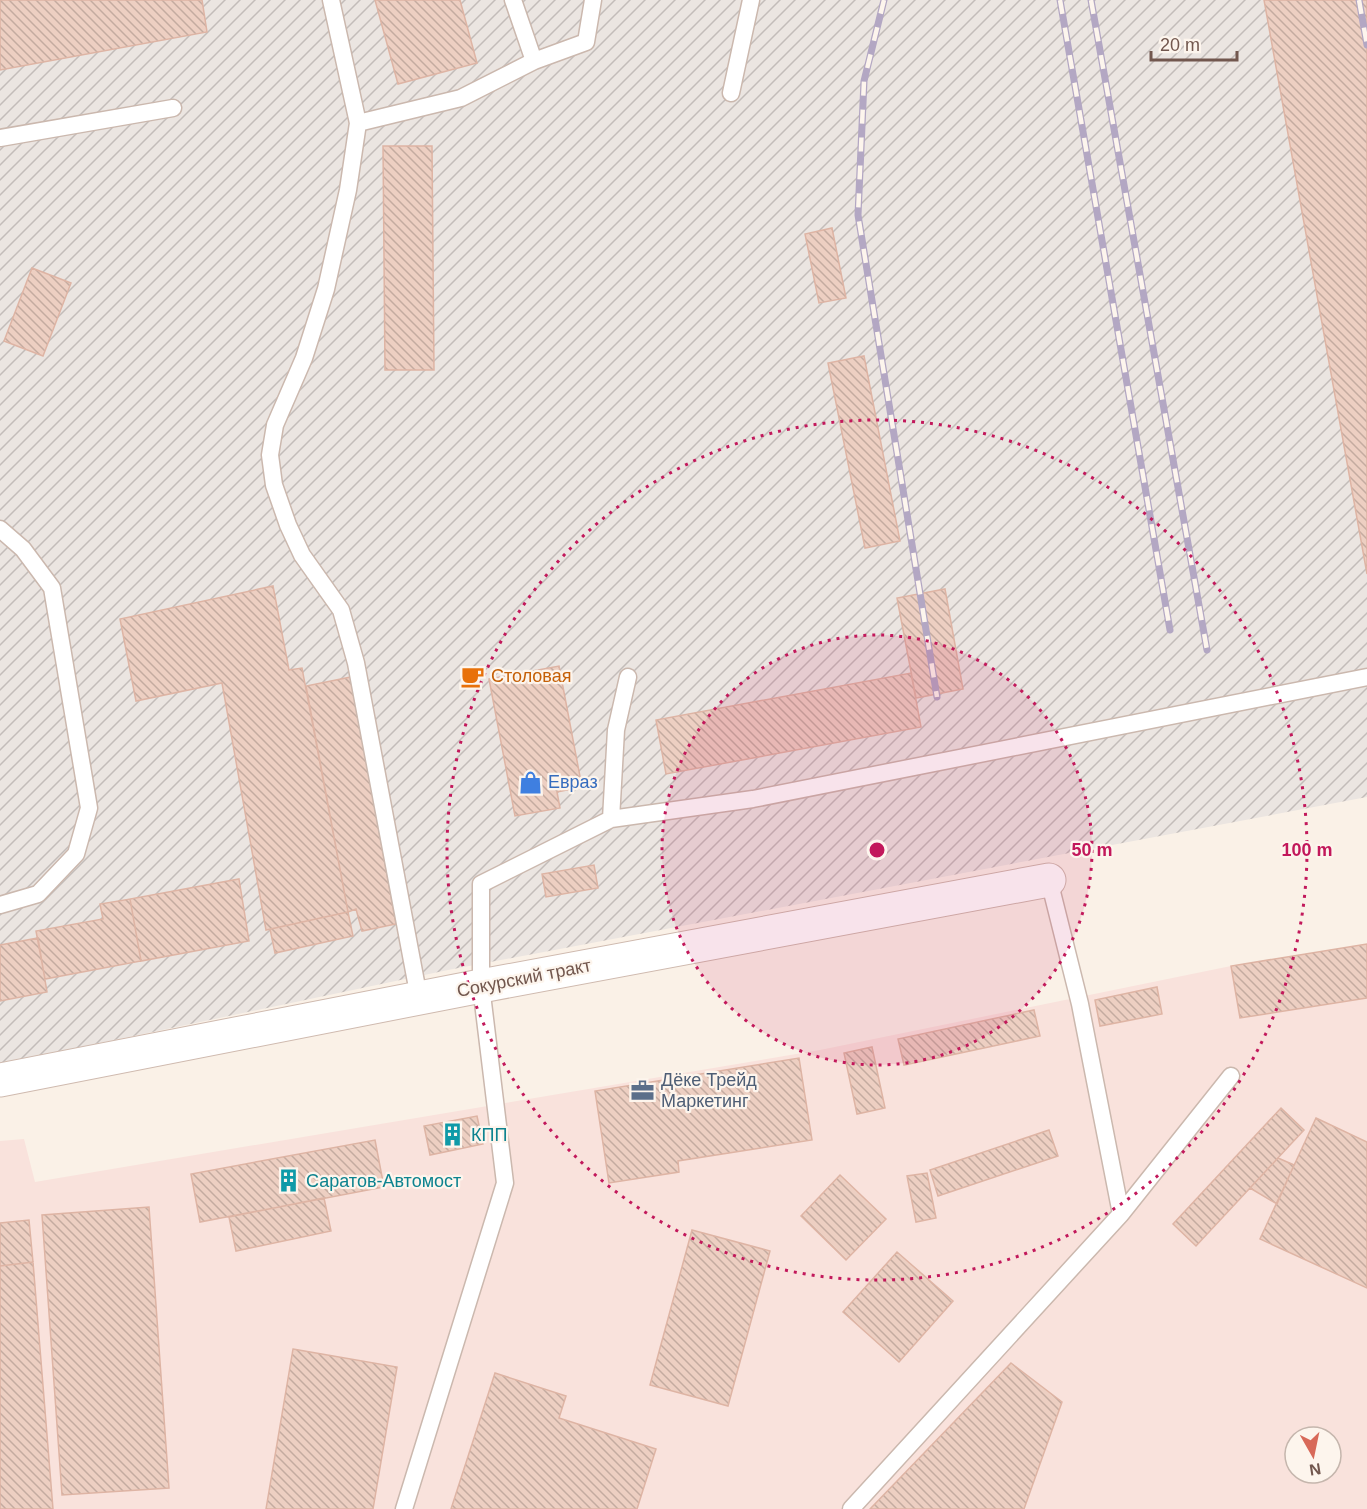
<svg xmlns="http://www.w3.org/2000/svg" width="1367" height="1509" font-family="Helvetica,sans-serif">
  <defs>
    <pattern id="industrial-furrows" width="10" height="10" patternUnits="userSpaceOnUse" patternTransform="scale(1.5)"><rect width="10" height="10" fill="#ebe5e1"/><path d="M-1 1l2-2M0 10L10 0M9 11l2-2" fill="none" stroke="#c3bcb9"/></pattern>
    <pattern id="building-back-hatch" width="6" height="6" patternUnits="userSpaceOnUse" patternTransform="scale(1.5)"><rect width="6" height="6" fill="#edcfc2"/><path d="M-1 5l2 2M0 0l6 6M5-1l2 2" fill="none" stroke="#c4aba0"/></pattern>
  </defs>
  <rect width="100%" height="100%" fill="#faf1e7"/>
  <path fill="#f9e2dc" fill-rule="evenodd" d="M1367,944V1509H0V1141L24,1139L35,1182L820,1050L1231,966ZM1295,1437H1331V1473H1295Z"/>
  <path fill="url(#industrial-furrows)" d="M0,0H1367V797L448,970L0,1064Z"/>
  <path fill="url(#building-back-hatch)" stroke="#deb4a4" stroke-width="1.5" d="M0,0H202L207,32L0,70Z
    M375,0H460L477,63L398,84Z
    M1264,0H1367V574Z
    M383,146H432L434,370H385Z
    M832,228L846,298L819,303L805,234Z
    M32,268L71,283L43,356L4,341Z
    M864,356L900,541L865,548L828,363Z
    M273,586L289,670L302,668L348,912L266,930L222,683L136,701L120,619Z
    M945,589L963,689L916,698L897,598Z
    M559,666L582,787L557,792L560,808L515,816L489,679Z
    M911,673L921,727L666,774L656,720Z
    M351,677L396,924L362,931L356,909L348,912L306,686Z
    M594,865L598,888L546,897L542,874Z
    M239,879L249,941L141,961L130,899Z
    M130,899L141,961L45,979L36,931L103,919L100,904Z
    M348,912L353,936L275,953L270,929Z
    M38,938L47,992L0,1001V945Z
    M1367,944V998L1240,1018L1231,966Z
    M1157,987L1162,1014L1100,1026L1095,1000Z
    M1034,1010L1040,1036L904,1065L898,1039Z
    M872,1047L885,1108L857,1114L844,1053Z
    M799,1058L812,1140L678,1161L679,1172L609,1183L595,1091Z
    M1281,1108L1304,1130L1196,1246L1173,1224Z
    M477,1116L483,1144L430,1155L424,1126Z
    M1316,1118L1367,1142V1288L1260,1239Z
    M1049,1130L1058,1156L938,1196L930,1170Z
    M375,1140L384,1187L200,1222L191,1174Z
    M1278,1158L1294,1165L1277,1204L1250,1188Z
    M927,1173L936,1218L916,1222L907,1176Z
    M840,1175L886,1219L846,1260L801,1216Z
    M324,1198L331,1231L236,1251L229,1217Z
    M149,1207L169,1488L62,1495L42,1215Z
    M29,1220L33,1262L0,1266V1223Z
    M692,1230L770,1251L728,1406L650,1385Z
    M897,1252L953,1301L899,1362L843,1312Z
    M33,1262L53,1509H0V1266Z
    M293,1349L397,1367L373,1509H266Z
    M1011,1363L1062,1402L1024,1509H870Z
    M495,1373L566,1396L559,1418L656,1449L637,1509H451Z"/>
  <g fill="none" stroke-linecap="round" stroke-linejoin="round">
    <defs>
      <path id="lane" d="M331,0L358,123L348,190L326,289L304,358L275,425L270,455L274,485L288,525L302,555L341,610L356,663L419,998
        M513,0L534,61
        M731,93L751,0
        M358,123L461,98L534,61L586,42L593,0
        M0,138L173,108
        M0,529L23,549L52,588L89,808L76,854L38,894L0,905
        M611,819L616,730L628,677
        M1121,1214L1231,1076
        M404,1509L505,1183L481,986V884L611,819L753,799L1367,677
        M851,1509L1121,1214L1080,1004L1049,880"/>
      <path id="secondary" d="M0,1080L481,986L1049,880"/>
    </defs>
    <use href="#lane" stroke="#cbb8ae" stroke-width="19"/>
    <use href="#secondary" stroke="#cfbaaf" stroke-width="35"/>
    <use href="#lane" stroke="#fff" stroke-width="16"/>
    <use href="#secondary" stroke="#fff" stroke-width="33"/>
    <defs>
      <path id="rail" d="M884,0L864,81L858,215L937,697
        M1060,0L1170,630
        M1091,0L1207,650
        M1359,0L1367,45"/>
    </defs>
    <use href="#rail" stroke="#b3a7c3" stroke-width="7"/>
    <use href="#rail" stroke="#fdf5ed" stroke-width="4.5" stroke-dasharray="14" stroke-linecap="butt"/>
  </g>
  <circle cx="877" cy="850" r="215" fill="#c2185b" fill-opacity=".12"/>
  <g fill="none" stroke="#c2185b" stroke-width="3" stroke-dasharray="3 6">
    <circle cx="877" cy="850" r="215"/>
    <circle cx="877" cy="850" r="430"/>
  </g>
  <defs>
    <symbol id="cafe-bare" viewBox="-9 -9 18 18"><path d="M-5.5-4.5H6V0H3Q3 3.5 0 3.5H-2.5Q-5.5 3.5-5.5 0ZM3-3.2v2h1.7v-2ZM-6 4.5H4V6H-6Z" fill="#e8710a" stroke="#fdf5ed" stroke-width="2.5" paint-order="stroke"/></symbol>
    <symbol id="shop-bare" viewBox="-9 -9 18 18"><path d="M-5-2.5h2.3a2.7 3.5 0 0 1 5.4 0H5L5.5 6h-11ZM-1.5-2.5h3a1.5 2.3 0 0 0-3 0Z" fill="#3f7fe0" stroke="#fdf5ed" stroke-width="2.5" paint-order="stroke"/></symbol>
    <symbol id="office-bare" viewBox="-9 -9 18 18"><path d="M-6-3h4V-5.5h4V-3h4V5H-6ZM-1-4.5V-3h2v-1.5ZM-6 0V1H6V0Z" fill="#5c6f8a" stroke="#fdf5ed" stroke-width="2.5" paint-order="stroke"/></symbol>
    <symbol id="building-bare" viewBox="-9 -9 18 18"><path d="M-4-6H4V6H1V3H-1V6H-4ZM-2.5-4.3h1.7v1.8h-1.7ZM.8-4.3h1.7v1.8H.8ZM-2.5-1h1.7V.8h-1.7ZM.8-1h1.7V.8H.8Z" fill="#0f9aa8" stroke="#fdf5ed" stroke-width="2.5" paint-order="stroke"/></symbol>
  </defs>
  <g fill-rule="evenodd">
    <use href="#cafe-bare" x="456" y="660" width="33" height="33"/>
    <use href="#shop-bare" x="514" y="766" width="33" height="33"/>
    <use href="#office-bare" x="626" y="1074" width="33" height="33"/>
    <use href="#building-bare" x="436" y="1118" width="33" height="33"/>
    <use href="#building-bare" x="272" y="1164" width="33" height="33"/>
  </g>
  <g text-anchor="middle" stroke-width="4.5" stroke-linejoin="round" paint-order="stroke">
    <g font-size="18" fill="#c56008" stroke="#fdf5ed" text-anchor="start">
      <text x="491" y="682">Cтоловая</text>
    </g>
    <g font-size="18" fill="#366cbe" stroke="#fdf5ed" text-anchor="start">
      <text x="548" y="788">Евраз</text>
    </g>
    <g font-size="18" fill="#72574e" stroke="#fdf5ed">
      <text transform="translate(524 978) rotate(-11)" y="6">Сокурский тракт</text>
    </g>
    <g font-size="18" fill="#4e5e75" stroke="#fdf5ed" text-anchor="start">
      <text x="661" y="1086">Дёке Трейд<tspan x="661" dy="21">Маркетинг</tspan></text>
    </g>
    <g font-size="18" fill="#0d838f" stroke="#fdf5ed" text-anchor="start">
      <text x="471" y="1141">КПП</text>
      <text x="306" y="1187">Саратов-Автомост</text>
    </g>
  </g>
  <circle cx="877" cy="850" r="9" fill="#c2185b" stroke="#fdf5ed" stroke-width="3"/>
  <g font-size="18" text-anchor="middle" font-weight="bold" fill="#c2185b" stroke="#fdf5ed" stroke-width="4.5" stroke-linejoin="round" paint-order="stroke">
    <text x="1092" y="856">50 m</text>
    <text x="1307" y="856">100 m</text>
  </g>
  <g transform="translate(1313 1455) rotate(171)"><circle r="28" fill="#fdf5ed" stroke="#c5b6ad" stroke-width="1.5"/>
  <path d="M0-4.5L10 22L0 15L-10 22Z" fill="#d86959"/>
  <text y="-9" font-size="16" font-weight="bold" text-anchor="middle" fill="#72574e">N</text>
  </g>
  <path d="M1151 51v9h86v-9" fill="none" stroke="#72574e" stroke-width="3"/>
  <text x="1160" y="51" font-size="18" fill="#72574e" stroke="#fdf5ed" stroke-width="4.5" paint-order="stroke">20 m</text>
</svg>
